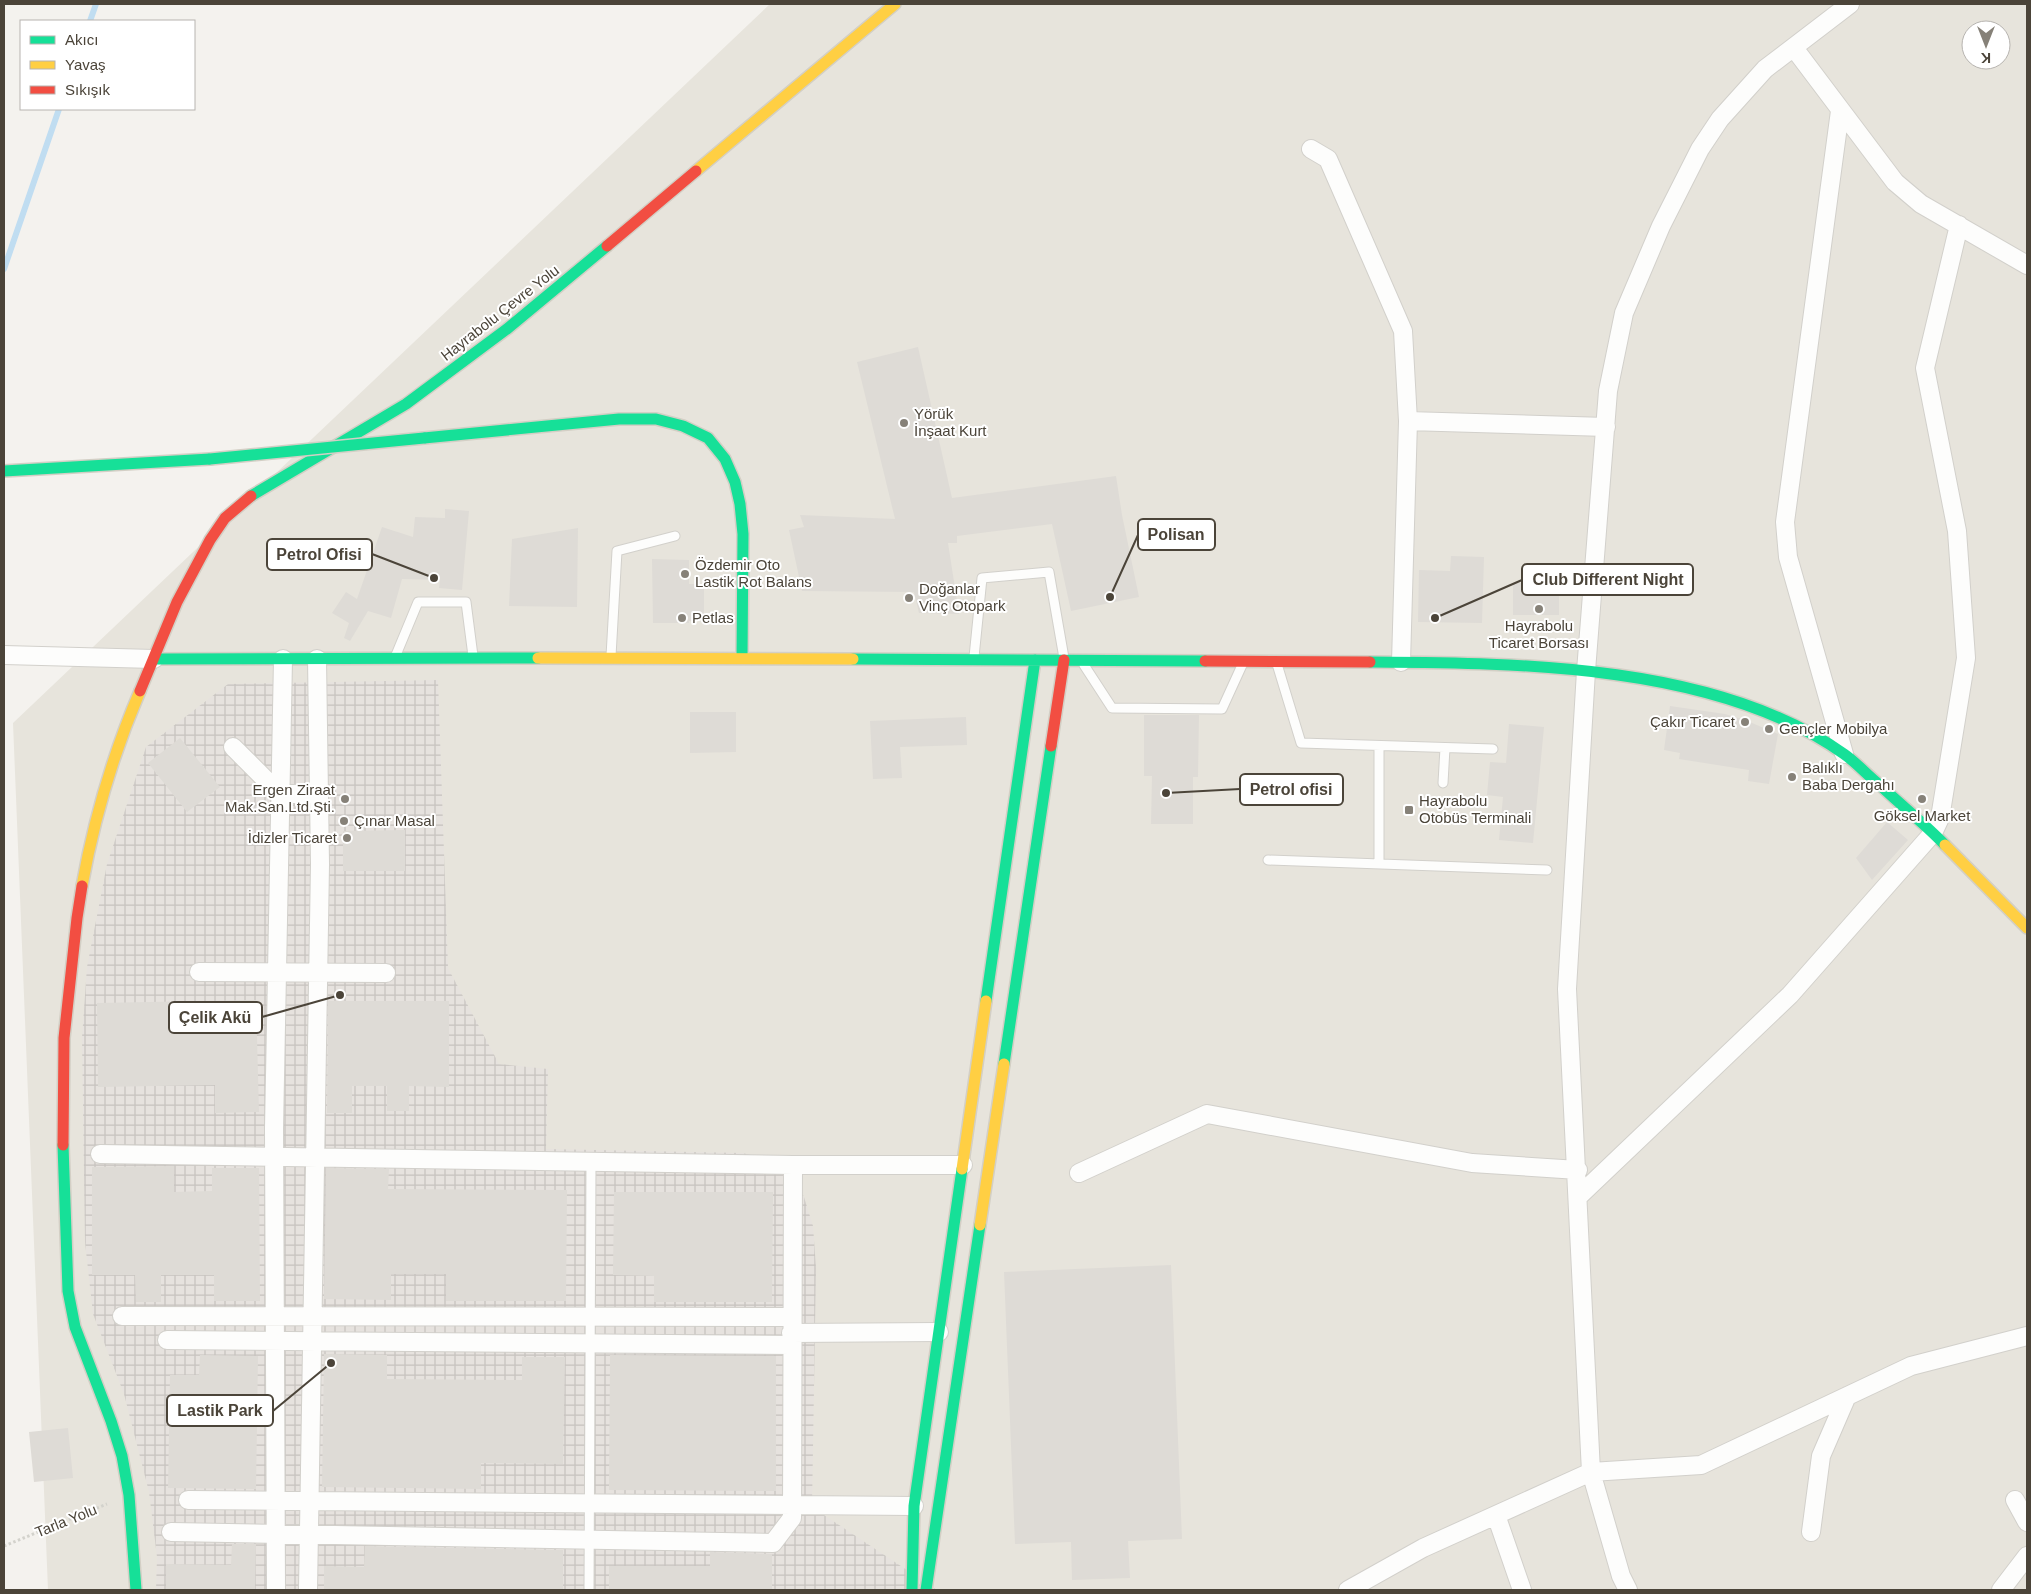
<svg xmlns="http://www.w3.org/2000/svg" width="2031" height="1594" font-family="Helvetica,sans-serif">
  <defs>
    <pattern id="industrial-grid" width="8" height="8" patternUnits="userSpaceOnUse" patternTransform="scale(1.25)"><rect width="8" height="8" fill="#e6e2de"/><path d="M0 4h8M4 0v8" fill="none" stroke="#c7c3bf"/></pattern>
  </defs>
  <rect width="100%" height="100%" fill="#f4f2ee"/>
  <path fill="#e7e4dc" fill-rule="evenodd" d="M770,4H2027V1590H48L13,723ZM1971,30H2001V60H1971Z"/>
  <path fill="url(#industrial-grid)" d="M438,680L448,968L499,1064L548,1069L546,1149L742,1153L770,1159L792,1174L804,1197L813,1226L816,1268L812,1507L937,1590H156L157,1557L149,1492L124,1394L93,1314L85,1242L82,1038L87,967L107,864L146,747L228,684Z"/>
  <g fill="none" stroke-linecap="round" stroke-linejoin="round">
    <path stroke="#c0ddf1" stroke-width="6" d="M90,21L96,4
      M4,269L59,109"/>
  </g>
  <path fill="#dedbd6" d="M918,347L952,498L1116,476L1122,515L1139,597L1071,611L1052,524L957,536V543H948L959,614L919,613L914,592L802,591L789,530L804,527L800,515L895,519L857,362Z
    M445,509L469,511L462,590L439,588L440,580L402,579L391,618L368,611L350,641L344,638L349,623L332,613L346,592L357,599L382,527L413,537L415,517L445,518Z
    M578,528L577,607L509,606L512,539Z
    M1451,556L1484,557L1482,623L1418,622L1419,570L1450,571Z
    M652,559L689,560V584H704V621H689V623H653Z
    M1513,583L1559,584V615H1513Z
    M1670,706L1725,714L1745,720L1778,734L1769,784L1748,781L1749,770L1679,759L1680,753L1664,750Z
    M690,712H736V752L690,753Z
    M1144,715H1199L1198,777H1193V824H1151L1152,776H1144Z
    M966,717L967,745L900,747L902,778L873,779L870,721Z
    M1509,724L1544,727L1533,843L1499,840L1503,797L1487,795L1490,762L1506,763Z
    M180,738L220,787L187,812L148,763Z
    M1887,822L1908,840L1872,880L1856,858Z
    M405,830V871H343V831Z
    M256,1000L259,1112L215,1113V1085L98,1087L97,1003Z
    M328,1001H449V1087L409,1086V1111H387V1086H352V1113H327Z
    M174,1166V1192L212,1191V1168H259L260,1301H214V1275H161V1302H136L135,1275H92V1167Z
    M326,1168L389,1169L388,1189L567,1190L566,1301H446V1274H391V1300L324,1299Z
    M614,1192H773L772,1302H654V1276L613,1275Z
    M1171,1265L1182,1539L1128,1541L1130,1578L1072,1580L1071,1542L1015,1544L1004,1272Z
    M324,1354L387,1355V1379L522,1380V1357H565L563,1464L481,1463V1489L322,1487Z
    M200,1355L258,1356L256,1489L168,1488L170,1375H199Z
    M610,1355L776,1356V1491L609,1490Z
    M68,1428L73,1478L34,1482L29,1432Z
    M232,1544H256L255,1590H166V1564L231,1565Z
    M365,1546L563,1550V1590H324V1566L364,1567Z
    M710,1552L772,1554V1590H609V1566H710Z"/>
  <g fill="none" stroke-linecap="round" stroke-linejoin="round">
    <defs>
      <path id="lane" d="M396,655L418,602H466L473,656
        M611,656L617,551L675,536
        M974,657L982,578L1049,572L1064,658
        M1277,664L1301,743L1493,749
        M1084,665L1112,708L1222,709L1243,663
        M1379,746V864
        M1443,783L1445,748
        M1268,860L1547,870
        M589,1590L591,1162"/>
      <path id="street" d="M1794,48L1895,182L1921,204L2027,265
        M1840,111L1785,522L1788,557L1844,754
        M1311,149L1328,159L1403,331L1408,421L1401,662
        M1408,421L1606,427
        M4,655L154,659
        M233,747L280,794H319
        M199,972L386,973
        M100,1154L793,1165H963
        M1079,1173L1207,1114L1472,1163L1578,1170
        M1579,1196L1790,995L1933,833L1940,818L1966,658L1957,531L1925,368L1959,225
        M122,1316L791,1317
        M791,1333L939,1332
        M167,1340L791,1345
        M188,1500L914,1506
        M2015,1500L2027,1522
        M1496,1515L1522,1590
        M171,1532L773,1543L792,1518L793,1165
        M1811,1532L1821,1456L1847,1396
        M276,1590L274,1129L283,659
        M308,1590L320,864L317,659
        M1348,1590L1423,1548L1591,1472L1701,1465L1911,1366L2027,1336
        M1628,1590L1621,1576L1591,1472L1567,989L1586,671L1608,391L1624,313L1661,226L1700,149L1720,119L1765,69L1850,4
        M2001,1590L2027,1556"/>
      <path id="fast" d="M424,438L619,419H656L683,426L708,438L725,459L735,482L740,504L743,534L742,658
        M4,471L210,459
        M251,496L406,404L507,329L607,246
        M154,659L538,658
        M853,659L1205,661
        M1370,662C1520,663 1717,664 1844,754C1857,763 1868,776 1881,786C1902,806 1925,824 1945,845
        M986,1001L1035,660
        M1004,1064L1051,746
        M63,1145L68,1291L75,1327L111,1421L122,1456L129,1495L136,1590
        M912,1590L914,1506L962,1169
        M926,1590L980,1225"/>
      <path id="slow" d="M696,171L895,4
        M538,658L853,659
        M1945,845L2027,928
        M82,886C94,819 113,754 140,691
        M962,1169L986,1001
        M980,1225L1004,1064"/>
      <path id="jam" d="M607,246L696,171
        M1205,661L1370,662
        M140,691L177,602L210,540L225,518L251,496
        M1051,746L1064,660
        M63,1145L64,1038L77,918L82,886"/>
    </defs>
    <use href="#lane" stroke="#d2d0cb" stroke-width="11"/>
    <use href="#street" stroke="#d2d0cb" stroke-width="20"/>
    <use href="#fast" stroke="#d3cfc5" stroke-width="14"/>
    <use href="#slow" stroke="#d3cfc5" stroke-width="14"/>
    <use href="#jam" stroke="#d3cfc5" stroke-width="14"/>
    <path stroke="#d3d2cc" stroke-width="3" stroke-dasharray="2.5 2.5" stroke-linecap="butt" d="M4,1546L107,1504"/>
    <use href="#lane" stroke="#fdfdfc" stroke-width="9"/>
    <use href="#street" stroke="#fdfdfc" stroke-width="18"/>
    <use href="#fast" stroke="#16e098" stroke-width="11"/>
    <use href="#slow" stroke="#ffcf43" stroke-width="11"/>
    <use href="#jam" stroke="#f24e42" stroke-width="11"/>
    <defs>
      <path id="fast-bridge" d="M210,459L424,438"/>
    </defs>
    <use href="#fast-bridge" stroke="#d3cfc5" stroke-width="14" stroke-linecap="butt"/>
    <use href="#fast-bridge" stroke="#16e098" stroke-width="11"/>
  </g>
  <g fill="#868178" stroke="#fff" stroke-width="2">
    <circle cx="904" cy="423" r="5"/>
    <circle cx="685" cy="574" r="5"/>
    <circle cx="909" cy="598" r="5"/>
    <circle cx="1539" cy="609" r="5"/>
    <circle cx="682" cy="618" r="5"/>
    <circle cx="1745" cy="722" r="5"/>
    <circle cx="1769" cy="729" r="5"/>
    <circle cx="1792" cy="777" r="5"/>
    <circle cx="345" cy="799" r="5"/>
    <circle cx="1922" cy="799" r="5"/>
    <rect x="1404" y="805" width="10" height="10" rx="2.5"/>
    <circle cx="344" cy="821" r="5"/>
    <circle cx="347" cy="838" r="5"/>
  </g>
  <g text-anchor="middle" stroke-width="4" stroke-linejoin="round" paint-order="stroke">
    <g font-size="15" fill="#4b4439" stroke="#fff">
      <text transform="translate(500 313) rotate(-38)" y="5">Hayrabolu Çevre Yolu</text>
      <text transform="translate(66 1521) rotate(-22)" y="5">Tarla Yolu</text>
    </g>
    <g font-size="15" fill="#4b4439" stroke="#fff" text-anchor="start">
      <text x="914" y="419">Yörük<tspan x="914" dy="17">İnşaat Kurt</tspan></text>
      <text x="695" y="570">Özdemir Oto<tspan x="695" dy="17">Lastik Rot Balans</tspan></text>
      <text x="919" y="594">Doğanlar<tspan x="919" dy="17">Vinç Otopark</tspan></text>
      <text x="692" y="623">Petlas</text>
      <text x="1539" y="631" text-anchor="middle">Hayrabolu<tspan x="1539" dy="17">Ticaret Borsası</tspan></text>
      <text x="1735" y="727" text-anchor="end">Çakır Ticaret</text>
      <text x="1779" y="734">Gençler Mobilya</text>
      <text x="1802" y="773">Balıklı<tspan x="1802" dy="17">Baba Dergahı</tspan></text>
      <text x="335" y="795" text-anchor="end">Ergen Ziraat<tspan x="335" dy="17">Mak.San.Ltd.Şti.</tspan></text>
      <text x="1419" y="806">Hayrabolu<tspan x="1419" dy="17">Otobüs Terminali</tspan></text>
      <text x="1922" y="821" text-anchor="middle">Göksel Market</text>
      <text x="354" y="826">Çınar Masal</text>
      <text x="337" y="843" text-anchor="end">İdizler Ticaret</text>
    </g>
  </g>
  <path fill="none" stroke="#4b4439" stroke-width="2" d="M1110 597L1138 535M434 578L372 554M1435 618L1522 580M1166 793L1240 789M340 995L262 1017M331 1363L273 1411"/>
  <g fill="#4b4439" stroke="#fff" stroke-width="2">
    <circle cx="1110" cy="597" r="5"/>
    <circle cx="434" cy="578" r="5"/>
    <circle cx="1435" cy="618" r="5"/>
    <circle cx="1166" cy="793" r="5"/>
    <circle cx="340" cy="995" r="5"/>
    <circle cx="331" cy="1363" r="5"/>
  </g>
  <g fill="#fff" stroke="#4b4439" stroke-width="2">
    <rect x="1138" y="519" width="77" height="31" rx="5"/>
    <rect x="267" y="539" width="105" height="31" rx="5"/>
    <rect x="1522" y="564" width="171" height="31" rx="5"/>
    <rect x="1240" y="774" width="103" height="31" rx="5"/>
    <rect x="169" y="1002" width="93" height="31" rx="5"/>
    <rect x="167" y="1395" width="106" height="31" rx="5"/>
  </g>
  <g font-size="16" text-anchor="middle" font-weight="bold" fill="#4b4439">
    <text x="1176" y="540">Polisan</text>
    <text x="319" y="560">Petrol Ofisi</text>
    <text x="1608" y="585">Club Different Night</text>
    <text x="1291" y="795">Petrol ofisi</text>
    <text x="215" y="1023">Çelik Akü</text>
    <text x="220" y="1416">Lastik Park</text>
  </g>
  <rect width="2031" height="1594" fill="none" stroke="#4b4439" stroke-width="10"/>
  <rect x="20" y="20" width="175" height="90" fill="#ffffff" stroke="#b7b4b0"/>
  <rect x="30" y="36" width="25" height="8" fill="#16e098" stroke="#b7b4b0"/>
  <text x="65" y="45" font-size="15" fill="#4b4439">Akıcı</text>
  <rect x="30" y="61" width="25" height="8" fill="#ffcf43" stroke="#b7b4b0"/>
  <text x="65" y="70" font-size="15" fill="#4b4439">Yavaş</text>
  <rect x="30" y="86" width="25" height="8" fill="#f24e42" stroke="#b7b4b0"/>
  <text x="65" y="95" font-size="15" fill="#4b4439">Sıkışık</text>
  <g transform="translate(1986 45) rotate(180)"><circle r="24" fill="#ffffff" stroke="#b7b4b0"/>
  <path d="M0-4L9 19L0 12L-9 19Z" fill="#868178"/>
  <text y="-8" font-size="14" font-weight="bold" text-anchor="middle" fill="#4b4439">K</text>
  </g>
</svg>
